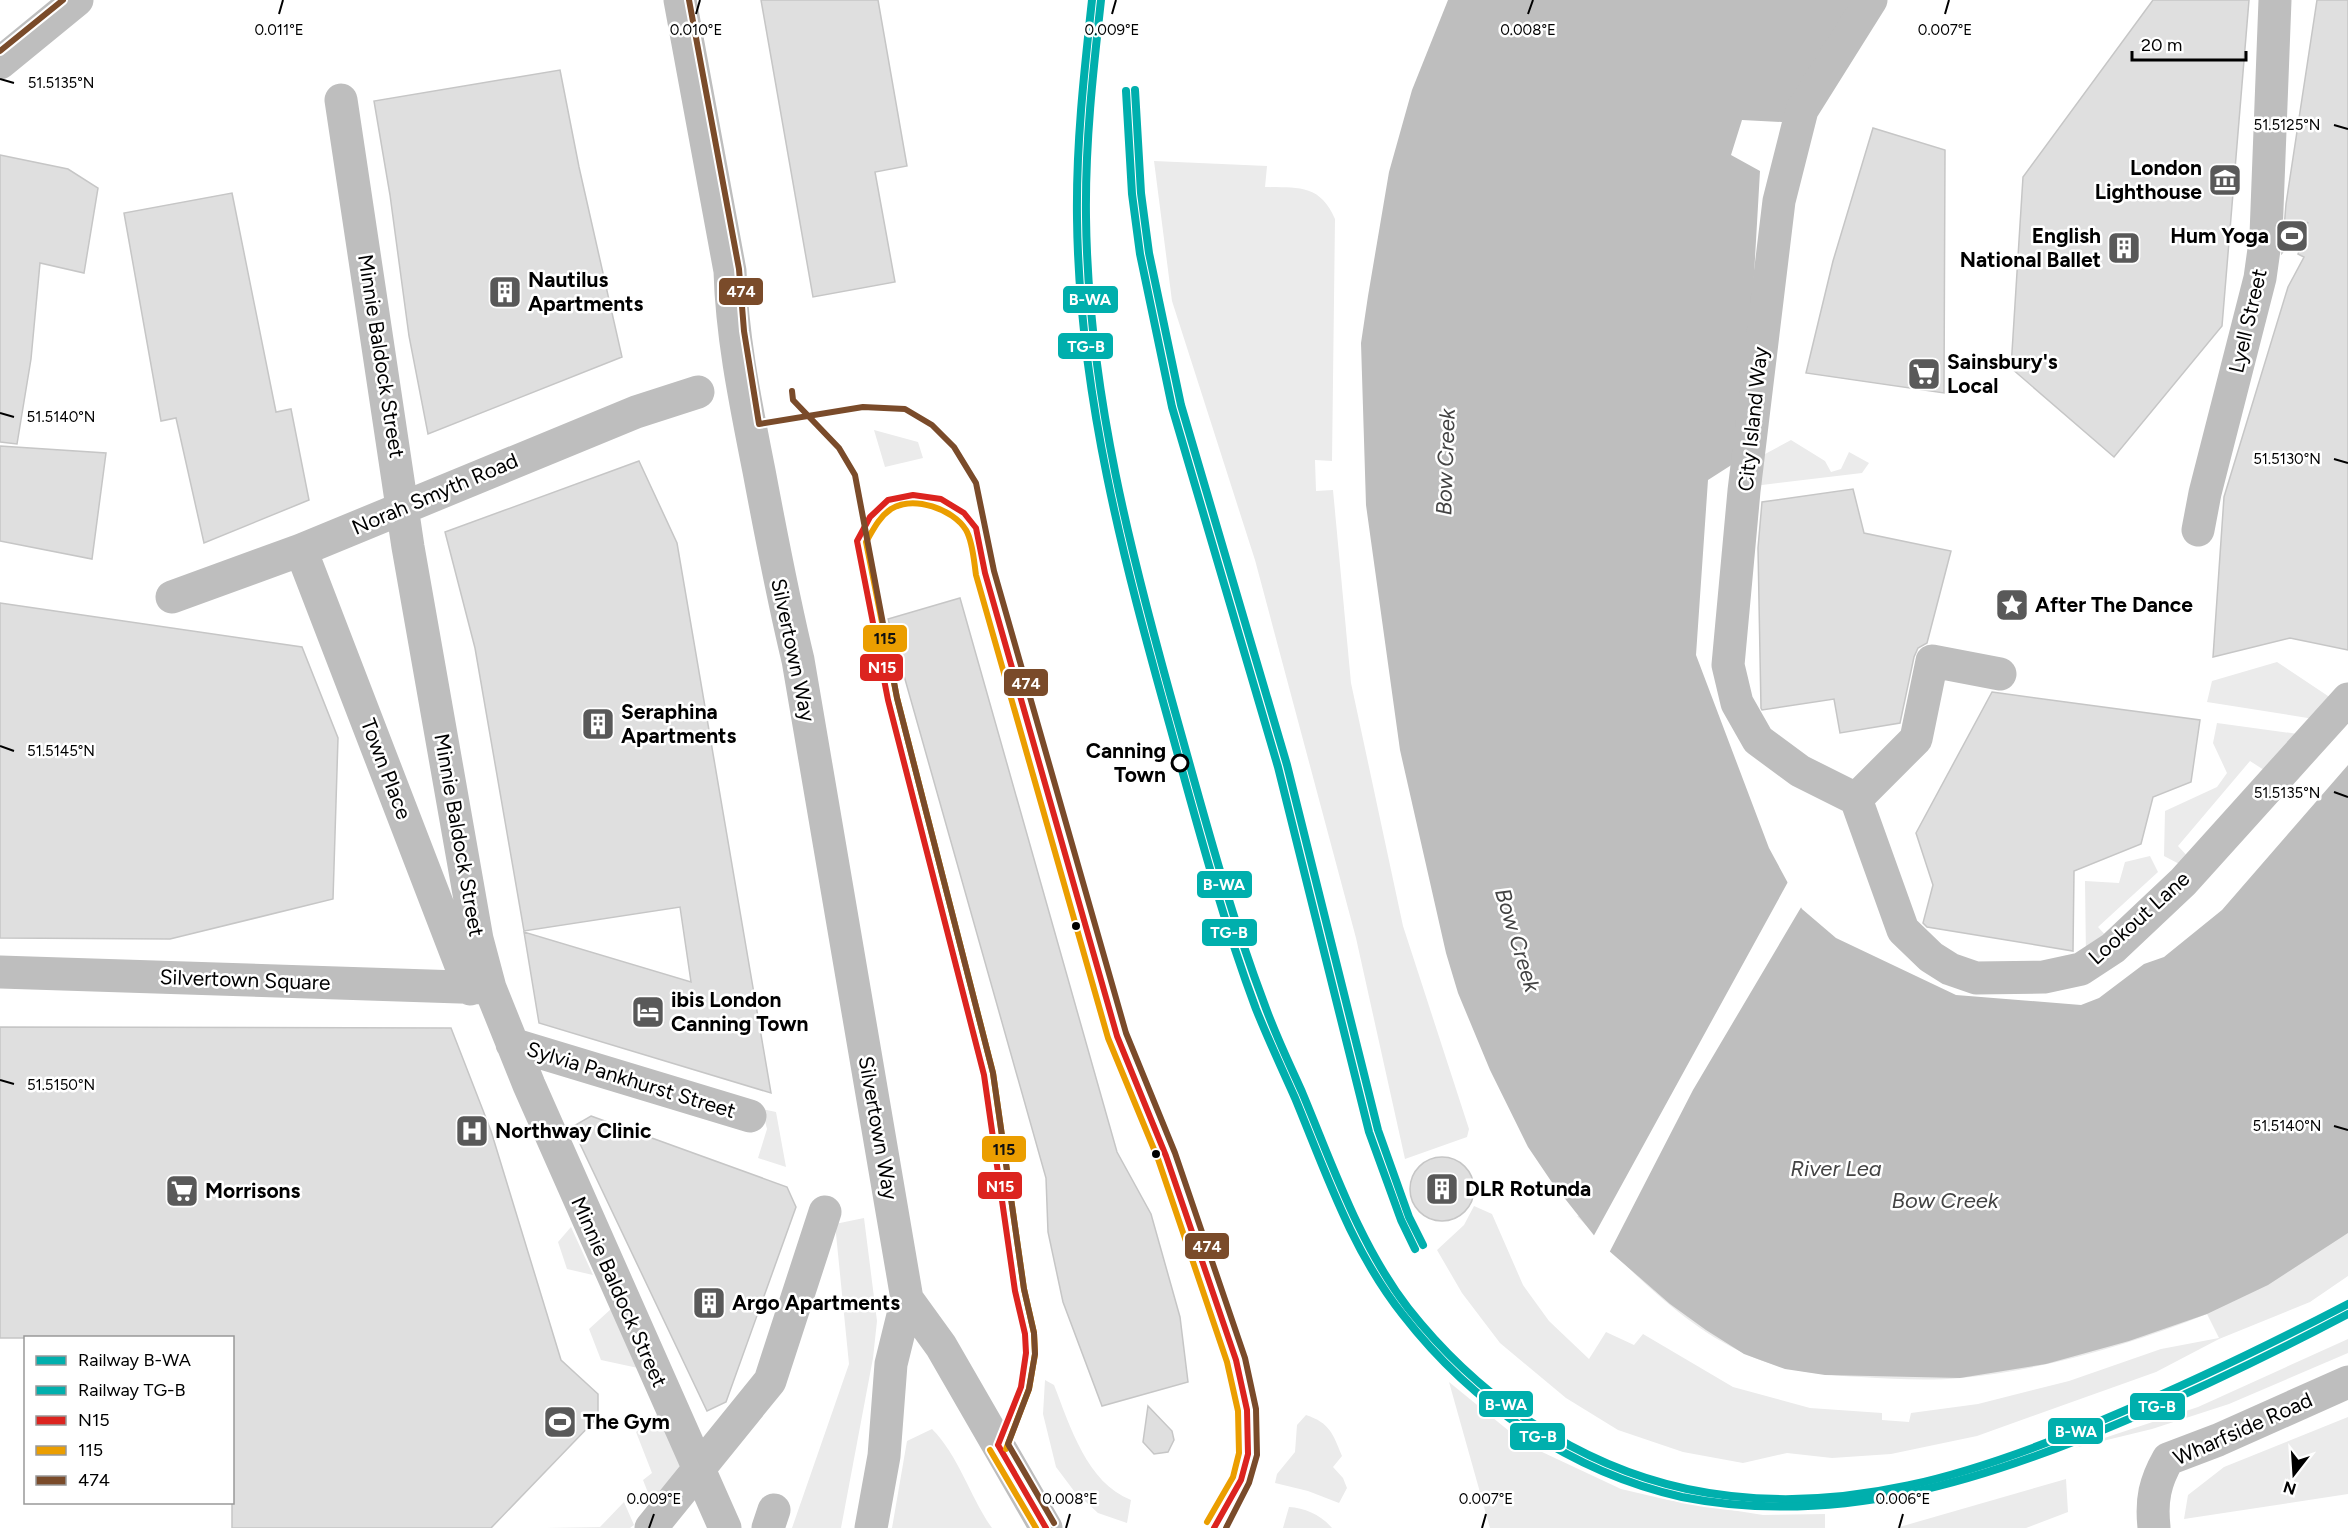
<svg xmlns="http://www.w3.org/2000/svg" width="2348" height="1528" font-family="Figtree,sans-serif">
  <rect width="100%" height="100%" fill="#fff"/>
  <path fill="#ebebeb" d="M1154,161L1267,166L1265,187C1298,188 1320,184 1335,219L1332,461L1315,460L1316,491L1333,490L1351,683L1403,926L1469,1129L1467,1137L1405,1159L1356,938L1255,560L1172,301Z
    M874,430L918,442L923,458L885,467Z
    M1791,440L1825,461L1831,472L1841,469L1849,452L1869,463L1862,473L1754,486V460Z
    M2277,662L2331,698L2314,719L2207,702L2212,681Z
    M2217,723L2298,734L2267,772L2250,761L2178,846L2191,860L2185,867L2164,856L2165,811L2217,787L2227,773L2213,743Z
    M2150,856L2158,872L2098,927L2109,939L2086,958L2085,881L2119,883L2125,862Z
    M762,1109L776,1112L786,1167L758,1158L767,1129Z
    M2348,1167V1276L2310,1302L2219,1339L2156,1372L1977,1436L1891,1454L1832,1458L1787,1453L1743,1463L1683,1452L1618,1430L1566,1398L1500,1343L1462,1293L1437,1250L1464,1225L1474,1206L1492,1214L1523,1285L1549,1321L1589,1359L1606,1332L1634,1345L1643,1334L1733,1387L1810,1408L1882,1413V1420L1909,1422L1911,1413L1978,1404L2069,1381L2161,1349L2219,1338L2207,1314C2129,1345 2044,1370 1961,1378C1928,1381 1894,1379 1861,1377C1821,1375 1782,1371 1746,1354C1681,1325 1626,1266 1577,1216Z
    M864,1218L877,1321L873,1358L841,1528H792L849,1364L835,1224Z
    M571,1227L593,1275L567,1269L558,1242Z
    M611,1309L638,1368L601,1360L589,1329Z
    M2348,1339V1353L2229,1404L2152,1429L2074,1448L2198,1407Z
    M1045,1380L1054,1385C1070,1426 1087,1483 1131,1500L1127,1523L1098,1513L1074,1491L1056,1467L1043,1414Z
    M1449,1382L1525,1444L1621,1489L1668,1500L1763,1515L1825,1514V1528H1490Z
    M660,1412L689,1472L652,1503L643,1480L652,1473L636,1432Z
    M1306,1415C1330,1423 1333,1434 1342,1456L1333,1467L1343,1478L1347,1488L1339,1503L1308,1491L1275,1483L1277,1474L1295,1452L1297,1425Z
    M2348,1417V1494L2184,1519L2188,1495L2224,1467Z
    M932,1429C959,1456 970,1497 992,1528H892L907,1441Z
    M2066,1479L2068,1512L2026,1528H1896Z
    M624,1502L634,1525L630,1528H545L600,1527Z
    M1289,1507C1305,1508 1321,1515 1332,1528H1283Z"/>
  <path fill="#bebebe" d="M1448,0H1858L1782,122L1742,120L1731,155L1760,171L1753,293L1733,464L1708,480L1696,655L1769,848L1802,909L1836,938L1956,995L2081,1005L2099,998L2144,964L2164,957L2222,910L2348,765V1233L2268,1285L2207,1314L2129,1341L2046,1364L1960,1378L1825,1375L1785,1369L1744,1354L1706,1330L1670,1304L1600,1243L1551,1181L1528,1147L1490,1070L1458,993L1446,953L1400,750L1366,505L1361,343L1368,296L1389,172L1412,90Z"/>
  <path fill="#fff" d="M1789,880L1803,904L1693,1090L1608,1255L1592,1239Z"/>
  <path fill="#dfdfdf" stroke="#c6c6c6" stroke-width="1.5" d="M761,0H878L907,166L875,172L895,282L813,297Z
    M2153,0H2249L2222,326L2114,457L2011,368L2023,177Z
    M2317,0H2348V650L2290,638L2213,657L2224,497L2288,287L2304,257L2298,254L2308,222L2282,253L2286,204Z
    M560,70L579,167L622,357L428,434L409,336L390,195L374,101Z
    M1873,128L1945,150L1944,393L1806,373L1833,261Z
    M0,155L68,169L98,188L84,273L40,263L31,359L17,444L0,442Z
    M232,193L276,412L291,409L309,500L204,543L176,418L161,421L124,213Z
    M0,446L106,453L92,559L0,541Z
    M639,461L677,543L771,1093L539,1023L524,932L691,982L680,907L524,931L475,648L445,532Z
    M1853,489L1864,533L1951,551L1927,643L1918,648L1914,657L1900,723L1840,733L1834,699L1762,710L1761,708L1758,548L1762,502Z
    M960,598L1117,1152L1151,1214L1180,1317L1188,1382L1102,1406L1063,1302L1048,1232L1046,1178L888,619Z
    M0,603L302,647L338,738L333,899L170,939L0,938Z
    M1992,692L2200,720L2191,782L2153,797L2141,844L2074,871L2073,951L1927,927L1923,923L1933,885L1916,833Z
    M0,1027L451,1028L491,1131L561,1360L598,1394V1417L491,1528H232V1338H0Z
    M591,1116L787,1187L796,1207L726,1402L707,1411L572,1127Z
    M1410 1189a32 32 0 1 1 64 0a32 32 0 1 1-64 0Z
    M1148,1406L1172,1431L1174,1440L1168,1452L1154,1454L1143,1442Z"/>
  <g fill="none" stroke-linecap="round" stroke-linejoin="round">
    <path stroke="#bebebe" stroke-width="33" d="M0,63L77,0
      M341,100L408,547L477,939L490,988L529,1085L725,1528
      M2198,530L2205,493L2260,278L2266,235L2275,0
      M301,550L470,989
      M172,597L301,550L636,412L698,392
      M1856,799L1800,771L1758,740L1737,703L1728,665L1744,491L1779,201L1802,110L1871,0
      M1856,799L1903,930L1931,957L1950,969L1976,978L2044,977L2081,969L2113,948L2183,882L2348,699
      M1856,799L1916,739L1932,661L2000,674
      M0,972L490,988
      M512,1044L750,1116
      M2154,1527C2151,1500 2155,1482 2168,1459L2218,1440L2348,1382
      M651,1528L770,1381L825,1212
      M768,1528L774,1510"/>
    <path stroke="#bebebe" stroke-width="33" d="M680,0L730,271C732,339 746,405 759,471C771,535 783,598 798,660L907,1299L891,1364L884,1456L871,1528
      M907,1299L941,1346L1046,1528"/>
    <defs>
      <path id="bus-1" d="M998,1445L1021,1387L1026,1353L1025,1334L1015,1291L984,1075L888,700L857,541L870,517L888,500L913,495L941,499L964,513L976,528L985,573L1117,1036L1166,1156L1236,1360L1247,1410L1248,1454L1241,1480L1214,1528
        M998,1445L1046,1528"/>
      <path id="bus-2" d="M1006,1449L1029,1389L1035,1354L1034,1333L1024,1289L993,1073L897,698L866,542C873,530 879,517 891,509C914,495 953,509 966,530C973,542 974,562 976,575L1108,1038L1158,1159L1227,1362L1238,1411L1239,1453L1233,1477L1207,1522
        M990,1450L1036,1528"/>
      <path id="bus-3" d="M689,0L739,269L744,331L759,424L863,407L905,409L932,425L954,447L976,483L994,571L1126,1033L1175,1153L1245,1358L1256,1409L1257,1455L1249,1483L1226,1528
        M0,51L63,0
        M792,391L793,400L839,448L855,475L897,698L993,1073L1024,1289L1034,1333L1035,1354L1029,1389L1008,1444L1054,1523"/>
    </defs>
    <use href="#bus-1" stroke="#fff" stroke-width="10"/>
    <use href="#bus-2" stroke="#fff" stroke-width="10"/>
    <use href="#bus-3" stroke="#fff" stroke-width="10"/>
    <use href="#bus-1" stroke="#dc241f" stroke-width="6"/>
    <use href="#bus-2" stroke="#eb9e00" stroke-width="6"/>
    <use href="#bus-3" stroke="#7a4b2a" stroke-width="6"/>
    <defs>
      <path id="rail-1" d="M1101,0C1093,72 1085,144 1086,217C1088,392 1132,559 1179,726C1205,819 1230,913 1264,1003C1275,1034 1289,1063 1302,1092C1333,1166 1359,1244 1408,1308C1478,1397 1576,1465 1687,1489C1838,1521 1981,1473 2119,1413C2197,1380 2273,1343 2348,1304
        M1135,90L1141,193L1149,253L1181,405L1287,765L1378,1130L1409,1217L1423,1245"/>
      <path id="rail-2" d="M1092,0C1084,73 1076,145 1077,218C1079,394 1124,562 1171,730C1197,824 1222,918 1256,1009C1268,1039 1282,1069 1295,1098C1326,1173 1352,1251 1403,1315C1473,1405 1571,1472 1682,1497C1838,1528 1987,1480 2129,1419C2203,1387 2276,1352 2348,1314
        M1126,91L1132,194L1140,254L1172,407L1278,767L1369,1132L1401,1220L1415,1249"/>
    </defs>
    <use href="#rail-1" stroke="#fff" stroke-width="12"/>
    <use href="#rail-2" stroke="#fff" stroke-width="12"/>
    <use href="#rail-1" stroke="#00afad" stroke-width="8"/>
    <use href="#rail-2" stroke="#00afad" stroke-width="8"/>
  </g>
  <path fill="none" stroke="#000" stroke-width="2" d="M279,14L283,0M696,14L700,0M1112,14L1116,0M1528,14L1533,0M1945,14L1949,0M0,79L14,83M2334,125L2348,129M0,413L14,417M2334,459L2348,463M0,746L14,751M2334,792L2348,797M0,1080L14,1084M2334,1126L2348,1130M649,1528L654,1514M1066,1528L1070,1514M1482,1528L1486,1514M1899,1528L1903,1514"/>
  <defs>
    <symbol id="museum-square" viewBox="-11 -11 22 22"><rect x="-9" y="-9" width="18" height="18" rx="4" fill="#595959" stroke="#fff"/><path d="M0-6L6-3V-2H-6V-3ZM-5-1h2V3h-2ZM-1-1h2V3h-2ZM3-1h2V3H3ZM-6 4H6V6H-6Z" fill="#fff"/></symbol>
    <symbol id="stadium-square" viewBox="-11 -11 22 22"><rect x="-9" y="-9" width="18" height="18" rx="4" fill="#595959" stroke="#fff"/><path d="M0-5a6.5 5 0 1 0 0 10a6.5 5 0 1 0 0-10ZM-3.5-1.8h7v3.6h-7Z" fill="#fff"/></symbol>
    <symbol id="building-square" viewBox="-11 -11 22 22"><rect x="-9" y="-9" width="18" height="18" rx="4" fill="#595959" stroke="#fff"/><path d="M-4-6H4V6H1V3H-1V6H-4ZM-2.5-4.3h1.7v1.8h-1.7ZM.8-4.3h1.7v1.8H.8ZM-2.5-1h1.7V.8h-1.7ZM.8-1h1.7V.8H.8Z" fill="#fff"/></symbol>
    <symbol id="supermarket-square" viewBox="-11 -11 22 22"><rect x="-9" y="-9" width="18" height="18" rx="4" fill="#595959" stroke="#fff"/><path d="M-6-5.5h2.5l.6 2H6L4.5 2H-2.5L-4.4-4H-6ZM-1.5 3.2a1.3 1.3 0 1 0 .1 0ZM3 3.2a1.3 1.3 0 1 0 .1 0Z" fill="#fff"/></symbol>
    <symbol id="sight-square" viewBox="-11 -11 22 22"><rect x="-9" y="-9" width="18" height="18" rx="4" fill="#595959" stroke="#fff"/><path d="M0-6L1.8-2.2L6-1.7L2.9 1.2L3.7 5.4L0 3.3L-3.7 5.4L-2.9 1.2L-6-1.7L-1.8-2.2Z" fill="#fff"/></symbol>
    <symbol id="hotel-square" viewBox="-11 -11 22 22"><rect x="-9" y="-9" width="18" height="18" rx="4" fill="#595959" stroke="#fff"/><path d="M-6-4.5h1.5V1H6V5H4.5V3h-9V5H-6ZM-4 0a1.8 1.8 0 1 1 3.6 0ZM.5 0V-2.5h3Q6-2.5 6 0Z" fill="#fff"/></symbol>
    <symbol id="hospital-square" viewBox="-11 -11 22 22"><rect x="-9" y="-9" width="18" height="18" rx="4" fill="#595959" stroke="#fff"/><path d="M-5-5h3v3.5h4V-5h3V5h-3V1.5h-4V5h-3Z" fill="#fff"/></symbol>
  </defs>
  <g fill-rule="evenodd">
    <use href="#museum-square" x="2206" y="161" width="38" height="38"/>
    <use href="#stadium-square" x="2273" y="217" width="38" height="38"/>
    <use href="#building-square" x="2105" y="229" width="38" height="38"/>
    <use href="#building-square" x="486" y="273" width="38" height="38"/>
    <use href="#supermarket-square" x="1905" y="355" width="38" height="38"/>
    <use href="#sight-square" x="1993" y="586" width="38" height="38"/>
    <use href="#building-square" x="579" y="705" width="38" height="38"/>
    <use href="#hotel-square" x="629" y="993" width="38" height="38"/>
    <use href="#hospital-square" x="453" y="1112" width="38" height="38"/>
    <use href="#building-square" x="1423" y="1170" width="38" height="38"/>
    <use href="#supermarket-square" x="163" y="1172" width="38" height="38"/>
    <use href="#building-square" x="690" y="1284" width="38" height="38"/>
    <use href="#stadium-square" x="541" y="1403" width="38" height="38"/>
  </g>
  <circle fill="#fff" stroke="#000" stroke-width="3" cx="1180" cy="763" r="8"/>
  <g fill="#000" stroke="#fff" stroke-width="2">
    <circle cx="1076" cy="926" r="5"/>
    <circle cx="1156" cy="1154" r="5"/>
  </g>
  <g text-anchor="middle" stroke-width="5" stroke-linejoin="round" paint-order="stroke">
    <g font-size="21" font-weight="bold" fill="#000" stroke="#fff" text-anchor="start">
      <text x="2202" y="175" text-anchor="end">London<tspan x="2202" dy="24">Lighthouse</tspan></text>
      <text x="2101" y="243" text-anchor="end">English<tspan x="2101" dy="24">National Ballet</tspan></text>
      <text x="2269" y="243" text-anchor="end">Hum Yoga</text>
      <text x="528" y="287">Nautilus<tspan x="528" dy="24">Apartments</tspan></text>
      <text x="1947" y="369">Sainsbury's<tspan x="1947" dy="24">Local</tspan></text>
      <text x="2035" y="612">After The Dance</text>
      <text x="621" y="719">Seraphina<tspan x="621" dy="24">Apartments</tspan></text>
      <text x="671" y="1007">ibis London<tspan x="671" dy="24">Canning Town</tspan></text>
      <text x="495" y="1138">Northway Clinic</text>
      <text x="1465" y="1196">DLR Rotunda</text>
      <text x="205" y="1198">Morrisons</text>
      <text x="732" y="1310">Argo Apartments</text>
      <text x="583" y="1429">The Gym</text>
    </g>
    <g font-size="21" fill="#000" stroke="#fff">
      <text transform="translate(2248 321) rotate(-77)" y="7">Lyell Street</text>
      <text transform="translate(381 356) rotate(81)" y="7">Minnie Baldock Street</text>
      <text transform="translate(1753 419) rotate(-84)" y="7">City Island Way</text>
      <text transform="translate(435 494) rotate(-23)" y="7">Norah Smyth Road</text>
      <text transform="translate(793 650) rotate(78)" y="7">Silvertown Way</text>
      <text transform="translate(386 769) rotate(69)" y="7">Town Place</text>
      <text transform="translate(459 835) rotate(80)" y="7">Minnie Baldock Street</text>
      <text transform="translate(2139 918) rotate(-42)" y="7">Lookout Lane</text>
      <text transform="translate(245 980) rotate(2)" y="7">Silvertown Square</text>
      <text transform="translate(631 1080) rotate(17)" y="7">Sylvia Pankhurst Street</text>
      <text transform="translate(878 1128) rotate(80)" y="7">Silvertown Way</text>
      <text transform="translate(619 1292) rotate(66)" y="7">Minnie Baldock Street</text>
      <text transform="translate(2243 1429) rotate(-24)" y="7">Wharfside Road</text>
    </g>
    <g font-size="21" font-weight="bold" fill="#000" stroke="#fff" text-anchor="end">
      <text x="1166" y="758">Canning<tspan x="1166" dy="24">Town</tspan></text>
    </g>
    <g font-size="22" font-style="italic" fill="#434343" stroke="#fff">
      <text transform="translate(1445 462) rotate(-88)" y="8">Bow Creek</text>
      <text transform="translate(1518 940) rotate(73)" y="8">Bow Creek</text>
      <text x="1836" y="1176">River Lea</text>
      <text x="1945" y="1208">Bow Creek</text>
    </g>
  </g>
  <g font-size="15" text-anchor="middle" fill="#000" stroke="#fff" stroke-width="5" stroke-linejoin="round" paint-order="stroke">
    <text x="279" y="35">0.011°E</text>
    <text x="696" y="35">0.010°E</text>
    <text x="1112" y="35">0.009°E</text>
    <text x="1528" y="35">0.008°E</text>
    <text x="1945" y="35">0.007°E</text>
    <text x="61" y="88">51.5135°N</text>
    <text x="2287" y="130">51.5125°N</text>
    <text x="61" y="422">51.5140°N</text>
    <text x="2287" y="464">51.5130°N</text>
    <text x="61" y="756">51.5145°N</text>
    <text x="2287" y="798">51.5135°N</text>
    <text x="61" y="1090">51.5150°N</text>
    <text x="2287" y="1131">51.5140°N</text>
    <text x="654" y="1504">0.009°E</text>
    <text x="1070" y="1504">0.008°E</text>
    <text x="1486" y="1504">0.007°E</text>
    <text x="1903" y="1504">0.006°E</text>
  </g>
  <g stroke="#fff" stroke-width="2">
    <rect x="718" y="277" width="46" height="29" rx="6" fill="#7a4b2a"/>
    <rect x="1062" y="285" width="57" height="29" rx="6" fill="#00afad"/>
    <rect x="1057" y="332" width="57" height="28" rx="6" fill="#00afad"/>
    <rect x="862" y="624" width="46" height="29" rx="6" fill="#eb9e00"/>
    <rect x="859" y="653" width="45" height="29" rx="6" fill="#dc241f"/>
    <rect x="1003" y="668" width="46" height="29" rx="6" fill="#7a4b2a"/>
    <rect x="1196" y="870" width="57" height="29" rx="6" fill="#00afad"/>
    <rect x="1201" y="918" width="57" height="29" rx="6" fill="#00afad"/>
    <rect x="981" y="1135" width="46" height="28" rx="6" fill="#eb9e00"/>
    <rect x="977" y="1171" width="46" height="29" rx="6" fill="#dc241f"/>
    <rect x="1184" y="1232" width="46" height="28" rx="6" fill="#7a4b2a"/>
    <rect x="1478" y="1390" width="56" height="28" rx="6" fill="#00afad"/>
    <rect x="2129" y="1392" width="57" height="29" rx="6" fill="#00afad"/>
    <rect x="2047" y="1417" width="57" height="28" rx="6" fill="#00afad"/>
    <rect x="1509" y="1422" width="57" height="29" rx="6" fill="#00afad"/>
  </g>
  <g font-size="16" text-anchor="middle" font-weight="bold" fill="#fff">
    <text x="741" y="297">474</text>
    <text x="1090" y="305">B-WA</text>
    <text x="1086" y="352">TG-B</text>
    <text x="882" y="673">N15</text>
    <text x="1026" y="689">474</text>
    <text x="1224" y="890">B-WA</text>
    <text x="1229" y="938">TG-B</text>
    <text x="1000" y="1192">N15</text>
    <text x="1207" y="1252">474</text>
    <text x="1506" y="1410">B-WA</text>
    <text x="2157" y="1412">TG-B</text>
    <text x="2076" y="1437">B-WA</text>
    <text x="1538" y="1442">TG-B</text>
  </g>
  <g font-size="16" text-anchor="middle" font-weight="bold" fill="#111">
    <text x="885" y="644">115</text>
    <text x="1004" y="1155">115</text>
  </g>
  <rect x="24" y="1336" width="210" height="168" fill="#ffffff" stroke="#999999" stroke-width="1.5"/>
  <rect x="36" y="1356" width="30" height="9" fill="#00afad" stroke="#999999" stroke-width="1.5"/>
  <text x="78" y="1366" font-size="18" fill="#000000">Railway B-WA</text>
  <rect x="36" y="1386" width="30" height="9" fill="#00afad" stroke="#999999" stroke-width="1.5"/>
  <text x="78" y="1396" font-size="18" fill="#000000">Railway TG-B</text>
  <rect x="36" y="1416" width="30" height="9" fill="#dc241f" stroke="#999999" stroke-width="1.5"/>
  <text x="78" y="1426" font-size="18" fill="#000000">N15</text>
  <rect x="36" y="1446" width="30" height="9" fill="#eb9e00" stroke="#999999" stroke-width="1.5"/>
  <text x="78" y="1456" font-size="18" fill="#000000">115</text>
  <rect x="36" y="1476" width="30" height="9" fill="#7a4b2a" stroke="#999999" stroke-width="1.5"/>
  <text x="78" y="1486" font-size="18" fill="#000000">474</text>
  <g transform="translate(2294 1474) rotate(197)" stroke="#ffffff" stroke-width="4.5" paint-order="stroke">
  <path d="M0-4.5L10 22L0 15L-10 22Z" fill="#000000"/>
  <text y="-9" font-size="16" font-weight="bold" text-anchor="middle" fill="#000000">N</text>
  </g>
  <path d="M2132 51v9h114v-9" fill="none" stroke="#000000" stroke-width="3"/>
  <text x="2141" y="51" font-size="18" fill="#000000" stroke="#ffffff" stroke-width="4.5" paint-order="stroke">20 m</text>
</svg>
